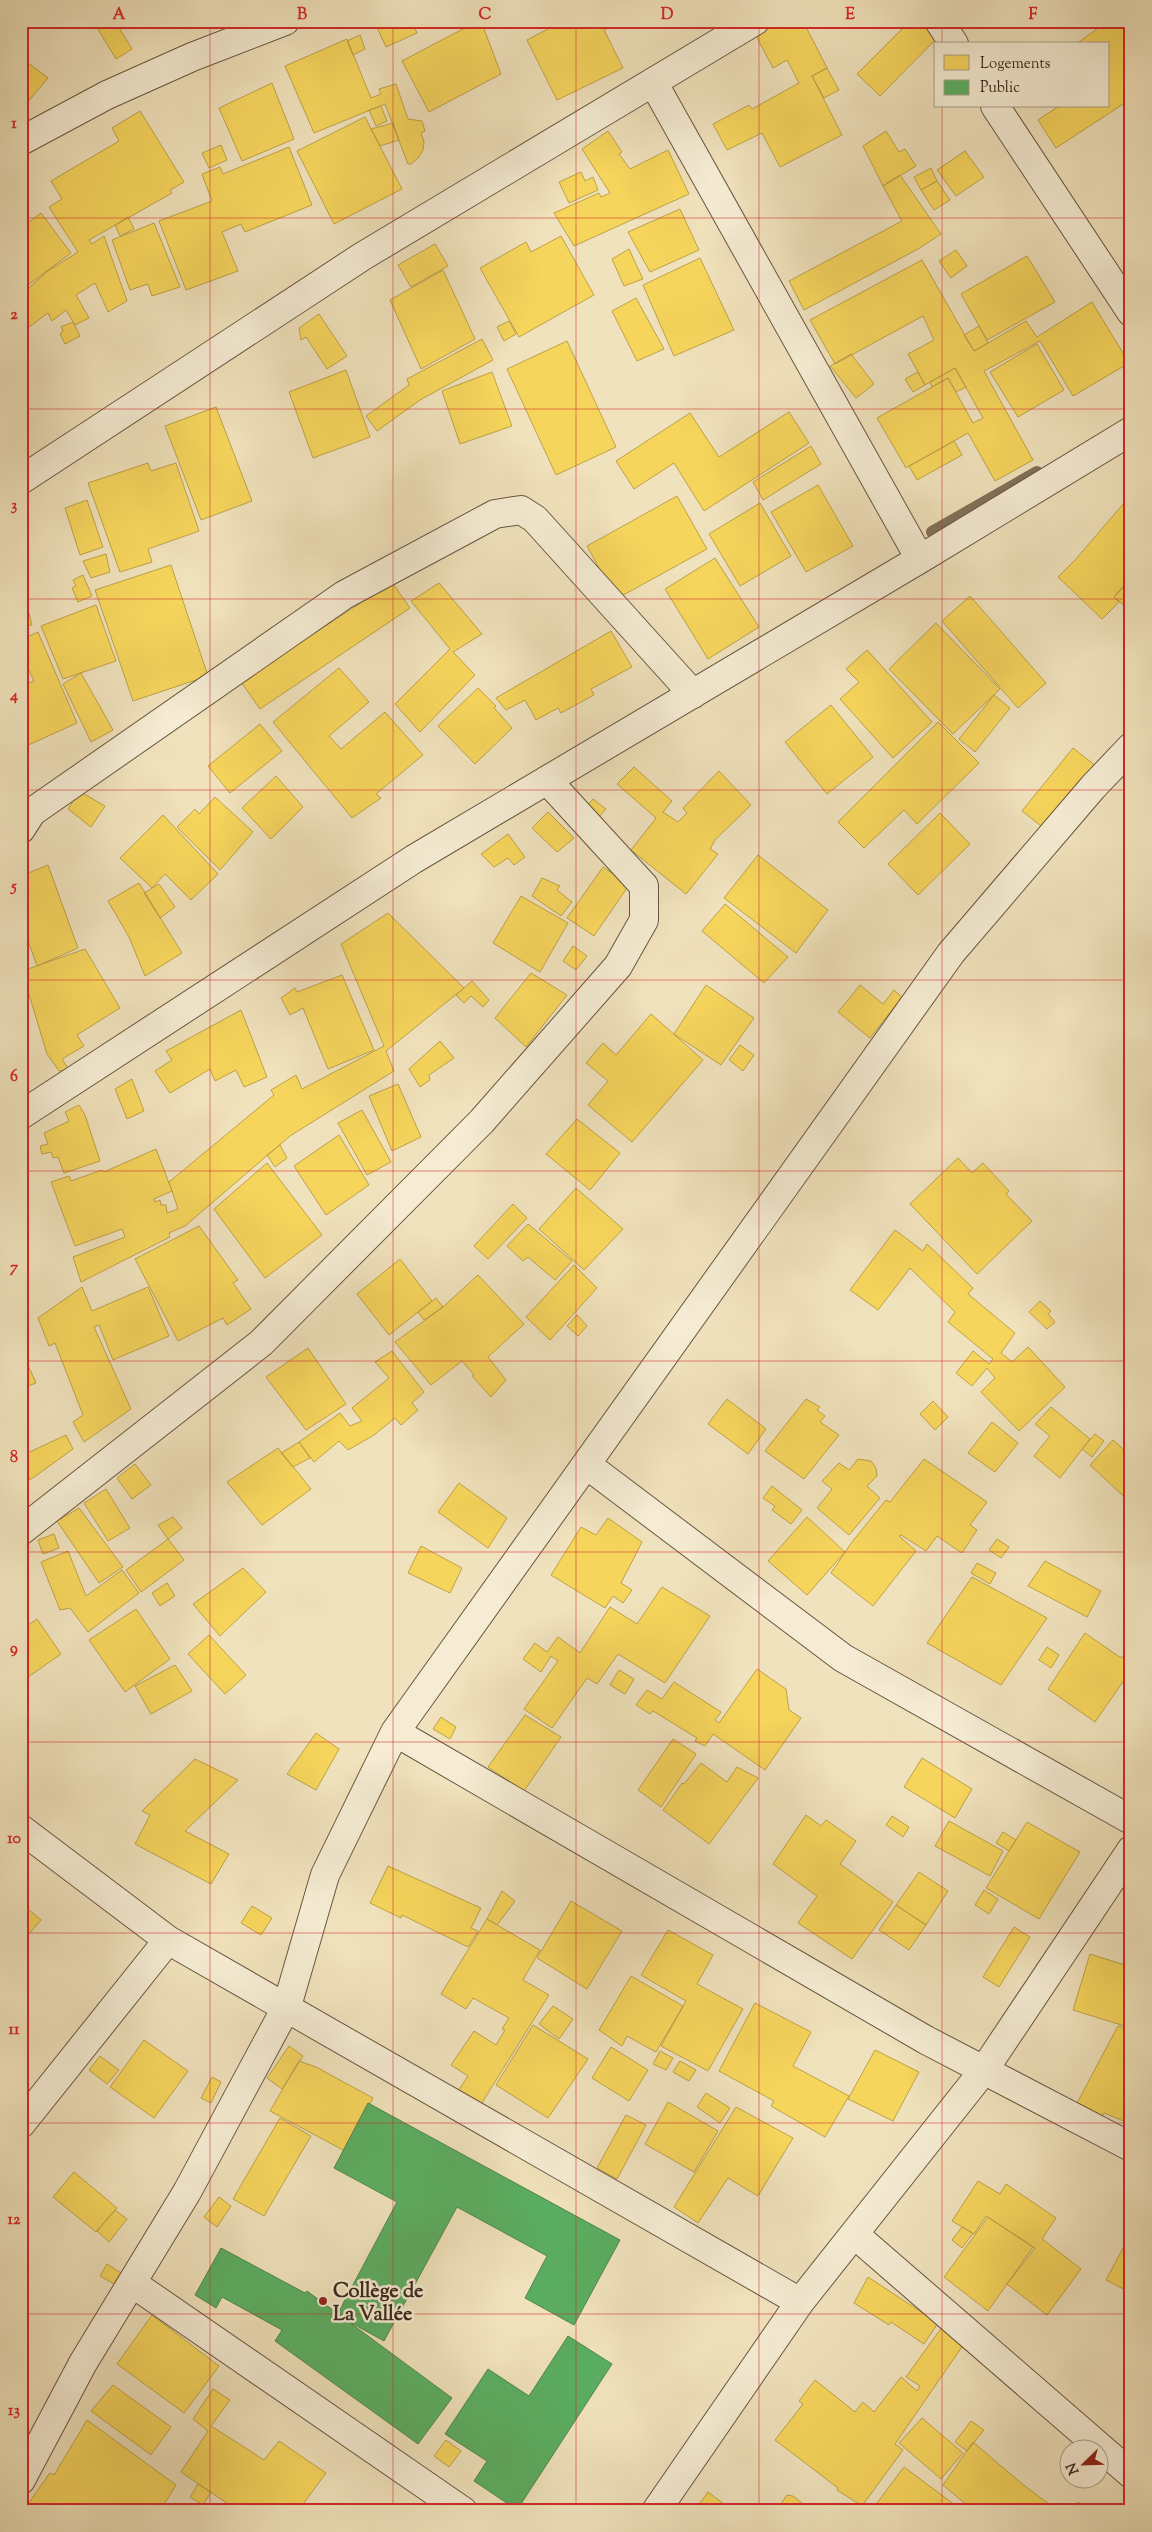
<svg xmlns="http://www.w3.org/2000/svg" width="1152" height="2532" font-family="'Sorts Mill Goudy',serif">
  <rect width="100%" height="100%" fill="#f0e2bc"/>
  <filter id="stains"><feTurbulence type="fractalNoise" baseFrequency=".004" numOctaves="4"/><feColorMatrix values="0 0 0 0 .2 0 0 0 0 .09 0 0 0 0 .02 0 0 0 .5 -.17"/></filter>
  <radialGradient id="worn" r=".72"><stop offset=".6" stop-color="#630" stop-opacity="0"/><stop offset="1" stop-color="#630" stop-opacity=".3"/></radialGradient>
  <path fill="#f6d55c" stroke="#bea148" d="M93,21H115L132,49L116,59Z
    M374,21H412L417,33L386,47Z
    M478,21H481L501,74L429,112L402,61Z
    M563,21H625L604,30L623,68L557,100L527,40Z
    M778,21H803L827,68L812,76L842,135L780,167L762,133L727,150L713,124L749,105L752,109L799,83L787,60L773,68L755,34Z
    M925,21L940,35L880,96L857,74L909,22Z
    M1108,21H1131V99L1056,148L1038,120L1059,106H1108V44H1076Z
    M360,35L365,49L353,55L347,41Z
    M347,39L371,98L381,94L379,89L396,84L408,119L422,121L425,131L421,133L424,142L423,150L419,157L411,164H408L385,104L314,133L285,66Z
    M27,62L48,78L21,110V68Z
    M827,68L839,90L824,98L812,76Z
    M272,83L294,139L242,161L219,108Z
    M381,106L387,121L376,126L369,110Z
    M1131,106V124L1123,112Z
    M140,111L184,182L170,190L172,193L89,240L92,244L104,236L127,301L108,312L95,283L76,295L89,318L75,325L66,310L52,321L48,313L21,333V295L48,271L78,252L49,207L62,199L51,181L119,141L112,128Z
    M365,117L402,189L334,224L297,151Z
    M393,123L399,140L380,146L371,129Z
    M608,131L622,152L619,154L630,169L668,150L689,194L574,246L554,213L599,193L601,197L610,193L582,149Z
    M886,131L899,152L905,149L916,166L883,186L863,146Z
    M221,145L227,160L209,168L202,153Z
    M289,147L312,205L245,232L241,224L222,232L238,271L186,290L159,221L212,201L202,174L220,167L223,174Z
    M965,151L984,177L956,196L937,170Z
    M931,168L937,181L921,190L914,177Z
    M581,172L585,181L593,177L598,190L569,203L559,182Z
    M900,175L941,234L918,249L804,310L789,281L902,221L883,186Z
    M937,181L950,200L934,210L921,190Z
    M680,209L699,250L650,272L628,232Z
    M41,213L71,253L24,288L21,284V228Z
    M128,217L134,229L120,236L115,225Z
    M154,223L180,287L152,296L148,284L130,290L112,240Z
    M561,236L594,295L519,337L480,268L526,242L531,252Z
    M435,244L448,266L411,287L398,265Z
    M629,249L643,279L624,286L612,259Z
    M956,250L967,266L951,278L939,261Z
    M1027,256L1055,302L987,340L961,294Z
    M700,258L734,330L674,356L643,285Z
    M922,260L974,351L1026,321L1037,337L1092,302L1129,363L1073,396L1040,341L984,371L1033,460L995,481L968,433L906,468L877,418L948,378L973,423L983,418L955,368L925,385L908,354L934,340L923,316L835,364L810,320Z
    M443,270L475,339L421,369L390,300Z
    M636,298L664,349L637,361L612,311Z
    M319,314L347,356L327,369L306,337L301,340L299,328Z
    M509,321L516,334L504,341L497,327Z
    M73,322L80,336L65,344L60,334L63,331L61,327Z
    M979,326L988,343L974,351L964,335Z
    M482,339L493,360L420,400L377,431L366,416L409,385L407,379Z
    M567,341L616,447L556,475L507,369Z
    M1037,344L1064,390L1018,417L990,372Z
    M851,354L874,384L856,398L830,366Z
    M955,368L966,387L956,392L948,378L932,387L930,382Z
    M346,370L370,437L313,458L289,392Z
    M492,372L512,426L460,444L442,391Z
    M918,372L925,385L913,392L905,379Z
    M216,407L252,501L201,520L165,426Z
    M789,412L809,443L704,511L674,463L634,489L616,461L690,413L719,457Z
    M954,441L962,455L917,480L909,466Z
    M811,446L821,464L763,500L753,482Z
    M148,463L151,471L176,463L199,531L148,549L152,562L120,572L88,483Z
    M818,485L853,546L806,572L771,512Z
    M1131,495V579L1114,597L1119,602L1102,619L1058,577L1075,560Z
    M677,496L707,549L616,599L587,546Z
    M87,500L103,547L80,555L65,508Z
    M760,503L791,556L740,586L709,534Z
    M106,554L110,572L91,578L83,561Z
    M715,558L759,627L708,659L665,589Z
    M171,565L208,676L133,701L95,590Z
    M83,575L92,596L78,602L72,588L76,586L73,580Z
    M1128,581L1131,583V600L1125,606L1114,597Z
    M392,582L410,608L260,709L241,682Z
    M21,583L32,625L21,627Z
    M439,583L482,634L453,652L475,675L420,732L395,704L450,649L411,601Z
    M970,596L1046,683L1018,708L942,621Z
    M96,605L116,661L63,679L41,626Z
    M936,623L1000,689L953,734L889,669Z
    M611,631L632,667L591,689L594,695L561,713L558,708L536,720L525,700L506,710L496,698Z
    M38,632L77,723L24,747L21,741V686L34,681L21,654V640Z
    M867,650L932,722L893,758L840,699L859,682L846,669Z
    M339,668L369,702L329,736L341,749L385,712L423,755L376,794L381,798L352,818L273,722Z
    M81,673L113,730L91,742L63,684Z
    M478,688L496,706L494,708L512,728L475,764L438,726Z
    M994,695L1010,708L975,752L959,739Z
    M831,705L873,757L827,794L785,742Z
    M938,722L979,763L917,824L904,810L864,848L838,822Z
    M260,724L282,751L230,793L208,766Z
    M1073,748L1096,766L1045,829L1022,811Z
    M634,767L672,801L663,812L678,822L687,813L683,808L719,771L751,805L715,840L710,849L718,854L686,894L631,850L656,818L617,784Z
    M276,776L303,807L271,839L242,808Z
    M79,791L105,806L91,827L68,809Z
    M215,797L253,832L220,870L177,827L195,809L199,814Z
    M593,799L606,809L597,819L585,808Z
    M548,812L574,838L557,852L532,828Z
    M940,813L970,844L918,895L888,864Z
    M163,815L218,874L191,900L165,874L152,888L120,858Z
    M508,834L525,857L514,865L508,858L494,867L481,854Z
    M758,855L828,910L796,953L724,898Z
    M48,865L78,948L37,966L21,921V876Z
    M603,867L629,885L594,936L567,918Z
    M542,878L560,886L557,890L572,902L561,916L532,896Z
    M139,883L182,953L145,976L129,937L108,901Z
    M159,884L175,907L160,918L144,893Z
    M521,896L568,923L540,972L493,943Z
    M725,904L788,957L764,983L702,931Z
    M388,913L464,988L386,1051L394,1071L290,1136L185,1226L169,1233L170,1237L81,1282L73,1257L125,1237L122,1229L75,1246L51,1182L69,1176L71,1181L102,1170L104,1172L156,1149L172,1191L154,1199L155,1202L160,1200L161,1205H166L167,1213L178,1209L169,1182L274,1095L271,1090L296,1075L302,1089L384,1046L341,944Z
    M573,946L587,956L576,970L563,961Z
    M85,949L120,1008L77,1035L84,1046L62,1059L69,1070L59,1071L47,1054L22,971Z
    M531,973L567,995L526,1047L495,1018Z
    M342,975L374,1050L328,1069L303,1008L290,1015L281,998L295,988L297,992Z
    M472,981L489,1000L483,1007L471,996L464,1003L456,995Z
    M706,985L754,1018L721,1065L674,1034Z
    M860,985L883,1004L894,990L902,997L870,1038L838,1012Z
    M241,1010L267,1077L244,1087L236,1070L215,1081L210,1069L170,1093L155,1071L172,1060L166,1051Z
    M651,1014L703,1060L632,1142L588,1105L608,1081L586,1063L603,1043L616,1055Z
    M440,1041L454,1058L429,1075L430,1080L420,1087L409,1069Z
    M740,1045L754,1055L743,1071L729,1060Z
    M132,1079L144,1111L127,1119L115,1089Z
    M398,1084L421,1137L392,1151L369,1096Z
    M79,1105L85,1115L100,1161L64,1173L58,1157L53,1158L51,1152L42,1154L40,1146L48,1144L44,1133L69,1121L65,1112Z
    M362,1110L391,1162L367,1175L338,1123Z
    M577,1119L620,1153L590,1190L546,1154Z
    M339,1135L369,1185L326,1215L294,1166Z
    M280,1145L287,1158L275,1167L267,1155Z
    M958,1158L972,1173L983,1163L1009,1191L1006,1194L1032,1221L977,1274L910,1204Z
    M267,1163L322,1235L265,1278L214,1209Z
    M576,1188L623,1229L584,1270L539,1229Z
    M513,1204L527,1218L488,1259L474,1246Z
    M528,1224L572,1261L555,1280L528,1257L523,1261L507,1246Z
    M199,1226L238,1280L233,1283L251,1309L227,1325L223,1318L178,1341L135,1259Z
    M895,1230L923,1251L927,1244L973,1288L968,1294L1015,1333L1001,1353L1012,1362L1028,1347L1065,1387L1019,1431L981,1392L995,1378L987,1368L972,1386L956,1373L973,1351L989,1364L993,1359L948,1322L955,1312L910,1268L878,1310L850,1290Z
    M400,1259L432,1301L389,1335L357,1294Z
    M574,1265L597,1288L550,1340L526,1317Z
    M478,1275L524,1324L488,1357L506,1380L491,1397L472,1376L474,1375L462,1361L431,1385L395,1342L443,1307Z
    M82,1287L92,1311L148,1287L169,1336L113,1360L99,1325L94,1327L131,1409L84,1442L73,1422L83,1415L55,1343L49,1346L38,1318Z
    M436,1298L443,1307L424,1320L418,1312Z
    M1040,1301L1051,1311L1048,1314L1055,1322L1047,1329L1029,1312Z
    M577,1315L587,1326L578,1336L567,1326Z
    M21,1320L29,1340L21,1343Z
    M308,1348L346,1404L306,1430L266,1377Z
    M392,1351L424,1392L412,1403L418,1410L401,1425L395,1418L374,1435L348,1450L339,1441L314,1462L299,1442L340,1413L350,1426L362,1421L352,1408L389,1378L375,1362Z
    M22,1352L36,1383L21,1389V1353Z
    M727,1399L766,1429L748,1454L708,1424Z
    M806,1399L820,1407L817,1410L825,1416L820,1422L839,1435L804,1479L765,1451Z
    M933,1401L948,1417L935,1430L920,1414Z
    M1051,1407L1090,1439L1060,1478L1034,1456L1050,1436L1035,1424Z
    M992,1422L1018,1443L995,1472L968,1453Z
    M1095,1434L1104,1441L1092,1457L1082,1449Z
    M66,1435L73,1449L30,1480L21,1456Z
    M1113,1440L1131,1456V1503L1090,1465Z
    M299,1442L310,1458L293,1467L281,1453Z
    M278,1448L311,1489L262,1525L227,1482Z
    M858,1459L871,1461L876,1468L877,1476L867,1486L880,1498L849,1535L817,1508L832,1489L822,1481L839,1463L849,1470Z
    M924,1459L987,1502L970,1525L977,1530L962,1553L937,1536L926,1551L901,1535L899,1536L916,1551L873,1606L831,1573L852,1542L886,1500L890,1502Z
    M21,1460L28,1477L21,1482Z
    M135,1464L151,1485L132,1499L117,1478Z
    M459,1483L507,1518L488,1548L438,1512Z
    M772,1486L802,1510L791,1524L772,1510L775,1506L763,1498Z
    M106,1489L130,1528L108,1541L84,1503Z
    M79,1508L123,1567L99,1583L57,1521Z
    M173,1517L182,1528L168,1539L158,1525Z
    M807,1517L845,1552L807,1595L768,1561Z
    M608,1518L642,1542L621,1583L632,1590L623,1603L613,1596L605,1608L551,1575L581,1527L596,1535Z
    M54,1534L59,1548L43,1554L38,1540Z
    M168,1539L184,1560L141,1592L126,1570Z
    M997,1539L1009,1547L1001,1558L989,1550Z
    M421,1546L462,1568L450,1593L408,1573Z
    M68,1551L86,1596L122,1570L139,1593L88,1632L70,1608L60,1610L41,1562Z
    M1045,1561L1101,1591L1087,1617L1028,1586Z
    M977,1563L996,1573L990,1584L971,1573Z
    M243,1568L266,1592L220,1636L193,1604Z
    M972,1577L1047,1618L1001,1685L927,1643Z
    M167,1583L175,1596L160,1606L152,1593Z
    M662,1587L710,1616L665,1683L618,1654L597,1684L587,1678L552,1728L524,1709L558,1661L551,1656L541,1672L523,1659L535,1643L547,1652L558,1637L580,1653L610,1607L637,1624Z
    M136,1609L170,1659L125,1692L89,1640Z
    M37,1619L61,1654L21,1682V1630Z
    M1085,1633L1121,1658L1128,1649L1131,1650V1670L1095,1722L1048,1689Z
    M209,1635L246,1675L225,1694L188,1654Z
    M1047,1647L1059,1655L1051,1668L1039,1660Z
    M175,1665L192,1691L151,1714L135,1686Z
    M757,1669L786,1689L789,1710L801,1718L765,1770L713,1734L705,1746L695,1741L697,1738L653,1711L650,1714L636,1705L647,1690L662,1699L674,1682L721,1712L715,1720L719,1723Z
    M619,1670L634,1679L625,1694L610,1685Z
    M525,1715L561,1737L524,1791L488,1767Z
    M441,1717L456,1727L450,1739L433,1729Z
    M316,1733L339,1749L316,1790L287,1774Z
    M673,1739L696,1754L661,1807L638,1790Z
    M922,1758L972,1789L955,1818L904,1787Z
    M195,1759L238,1780L185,1831L229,1854L211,1884L135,1844L150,1815L142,1811Z
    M701,1763L727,1782L737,1767L758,1778L709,1844L663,1810L682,1783L684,1784Z
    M806,1815L821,1826L826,1820L856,1841L840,1864L893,1902L852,1959L798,1923L817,1896L773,1864Z
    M892,1816L909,1827L903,1837L886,1825Z
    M949,1821L1003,1851L990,1876L935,1846Z
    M1027,1822L1080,1852L1039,1919L986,1888Z
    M1003,1832L1016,1840L1009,1851L996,1843Z
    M388,1866L481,1908L471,1928L478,1931L468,1947L402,1915L401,1918L370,1903Z
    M919,1872L948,1891L926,1925L896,1905Z
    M984,1890L998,1899L989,1914L975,1905Z
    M502,1891L515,1901L497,1925L487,1919Z
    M571,1901L622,1931L587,1989L537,1958Z
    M21,1903L41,1920L21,1943Z
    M896,1905L926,1925L909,1950L879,1930Z
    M252,1906L272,1918L261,1935L241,1923Z
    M487,1919L540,1950L523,1980L549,1995L480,2106L458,2091L468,2076L451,2065L474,2031L496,2045L505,2030L502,2029L509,2018L473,1998L466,2009L441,1994Z
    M1014,1927L1030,1937L999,1987L983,1977Z
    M668,1930L713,1955L697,1984L743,2009L708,2071L661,2046L686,2001L641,1975Z
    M1090,1954L1131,1967V2028L1073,2010Z
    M631,1976L683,2006L656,2052L627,2036L622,2046L599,2030Z
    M755,2003L811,2032L793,2066L849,2096L825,2137L771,2106L774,2101L719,2071Z
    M553,2006L573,2019L559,2039L539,2024Z
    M533,2025L588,2059L548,2118L496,2085Z
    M1118,2026L1131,2030V2124L1104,2113L1101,2117L1076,2105Z
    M144,2040L188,2071L154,2118L110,2087Z
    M289,2046L303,2056L282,2089L267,2078Z
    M611,2047L648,2070L629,2101L592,2078Z
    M875,2050L919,2072L893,2121L848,2099Z
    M660,2051L673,2058L666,2070L653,2064Z
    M100,2056L119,2070L107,2084L89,2070Z
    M299,2061L316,2067L373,2098L345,2151L270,2111Z
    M680,2061L696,2070L689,2081L673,2072Z
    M212,2077L221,2082L211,2103L201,2098Z
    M706,2093L730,2108L720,2123L697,2107Z
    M668,2102L718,2131L694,2172L645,2144Z
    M736,2107L793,2138L758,2196L728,2178L698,2223L674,2207Z
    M626,2115L646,2125L617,2179L597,2168Z
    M280,2118L311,2136L264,2216L233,2199Z
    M74,2172L117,2208L96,2232L53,2197Z
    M978,2181L1000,2194L1006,2184L1056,2218L1042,2239L1081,2269L1047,2315L1007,2284L1035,2248L986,2216L974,2234L952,2221Z
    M219,2197L231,2206L217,2227L204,2217Z
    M115,2210L127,2219L109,2242L97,2231Z
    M988,2217L1033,2247L988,2311L944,2277Z
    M962,2227L973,2233L962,2248L952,2240Z
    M1131,2233V2293L1106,2280Z
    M107,2264L121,2273L114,2284L100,2276Z
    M868,2277L938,2323L924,2344L891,2322L889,2325L854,2303Z
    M152,2315L219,2366L184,2413L117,2364Z
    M942,2327L966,2341L895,2444L903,2450L862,2506L837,2490L838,2488L775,2440L803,2404L799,2401L815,2380L855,2412L863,2402L874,2412L901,2377L917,2391L920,2386L906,2377Z
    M113,2385L171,2427L151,2455L91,2411Z
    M213,2389L230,2400L211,2426L264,2460L279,2441L326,2473L298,2511H232L234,2508L181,2472L208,2431L193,2419Z
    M922,2418L963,2453L941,2479L899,2443Z
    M87,2420L176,2485L160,2511H23L50,2473L54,2475Z
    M971,2421L984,2430L967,2451L955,2442Z
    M446,2440L461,2451L449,2467L434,2456Z
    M973,2442L1021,2483L1058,2511H1008L1004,2508L1001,2511H974L943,2485Z
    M904,2467L963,2511H871Z
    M198,2484L211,2492L203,2505L190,2497Z
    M708,2492L733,2511L695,2510Z
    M787,2495L793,2496L812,2511H776Z
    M1078,2502L1086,2508V2511H1072Z"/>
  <path fill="#5aae61" stroke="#50864c" d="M368,2103L620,2240L574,2325L525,2298L547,2256L457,2207L384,2341L337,2315L397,2202L334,2168Z
    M221,2248L305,2293L307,2291L452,2398L418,2444L275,2341L282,2330L222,2297L216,2308L195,2295Z
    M568,2336L612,2364L517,2510L474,2481L487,2461L445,2434L488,2369L529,2396Z"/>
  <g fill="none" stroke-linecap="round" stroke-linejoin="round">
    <path stroke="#82715a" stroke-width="12" d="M932,532L1037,472"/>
    <defs>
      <path id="minor" d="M939,21L954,44
        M653,82L920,559
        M995,106L1131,312
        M21,141L107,95L192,57L285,21
        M21,480L363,256L755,21
        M21,829L32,812L344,595L495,514L521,510L535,519L693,694
        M21,1115L414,859L920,559L1131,431
        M587,1465L843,1658L1131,1820
        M21,1531L261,1343L482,1121L618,966L644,920V886L547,780
        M395,1732L926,2040L1131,2147
        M21,1829L168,1940L800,2302
        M21,2124L168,1940
        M854,2234L1131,2474
        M132,2283L463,2511
        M21,2480L83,2363L187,2192L287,2006L325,1875L395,1732L951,953L1093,787L1131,747
        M656,2511L800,2302L984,2070L1131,1850"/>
    </defs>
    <use href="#minor" stroke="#685642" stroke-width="30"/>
    <use href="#minor" stroke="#f5ecd3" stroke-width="28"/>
  </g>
  <path fill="none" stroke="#d62828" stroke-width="1" stroke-opacity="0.55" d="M210,21V2511M393,21V2511M576,21V2511M759,21V2511M942,21V44M942,106V2511M21,218H1131M21,409H1131M21,599H1131M21,790H1131M21,980H1131M21,1171H1131M21,1361H1131M21,1552H1131M21,1742H1131M21,1933H1131M21,2123H1131M21,2314H1131"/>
  <circle fill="#8f2418" stroke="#f5ecd3" stroke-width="2" cx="323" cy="2301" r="5"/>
  <g text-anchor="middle" stroke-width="5" stroke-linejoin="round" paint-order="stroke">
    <g font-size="20" font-weight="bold" fill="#3a271a" stroke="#f5ecd3" text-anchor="start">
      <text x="333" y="2297">Collège de<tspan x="333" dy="23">La Vallée</tspan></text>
    </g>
  </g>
  <rect width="1152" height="2532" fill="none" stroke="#f0e2bc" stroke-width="55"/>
  <rect x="934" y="42" width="175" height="65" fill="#f5ecd3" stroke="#aa9d89"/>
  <rect x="944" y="55" width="25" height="15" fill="#f6d55c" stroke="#aa9d89"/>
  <text x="980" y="68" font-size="15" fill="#3a271a">Logements</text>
  <rect x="944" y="80" width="25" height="15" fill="#5aae61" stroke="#aa9d89"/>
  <text x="980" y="92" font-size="15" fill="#3a271a">Public</text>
  <g transform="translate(1084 2464) rotate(247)"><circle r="24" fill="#f5ecd3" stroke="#aa9d89"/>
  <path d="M0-4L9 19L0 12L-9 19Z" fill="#8f2418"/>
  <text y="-8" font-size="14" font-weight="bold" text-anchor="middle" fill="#3a271a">N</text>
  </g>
  <rect x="28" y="28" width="1096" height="2476" fill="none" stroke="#d62828" stroke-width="2"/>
  <g font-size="16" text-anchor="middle" font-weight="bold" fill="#d62828">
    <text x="119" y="19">A</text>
    <text x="302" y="19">B</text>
    <text x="485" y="19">C</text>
    <text x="667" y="19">D</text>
    <text x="850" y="19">E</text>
    <text x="1033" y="19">F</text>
    <text x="14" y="128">1</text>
    <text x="14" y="319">2</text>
    <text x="14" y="510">3</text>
    <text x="14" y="700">4</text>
    <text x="14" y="891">5</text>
    <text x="14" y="1081">6</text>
    <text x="14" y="1272">7</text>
    <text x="14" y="1462">8</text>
    <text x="14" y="1653">9</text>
    <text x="14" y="1843">10</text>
    <text x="14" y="2034">11</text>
    <text x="14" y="2224">12</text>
    <text x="14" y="2415">13</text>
  </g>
  <rect width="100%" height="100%" filter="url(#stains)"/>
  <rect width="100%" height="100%" fill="url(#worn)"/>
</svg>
